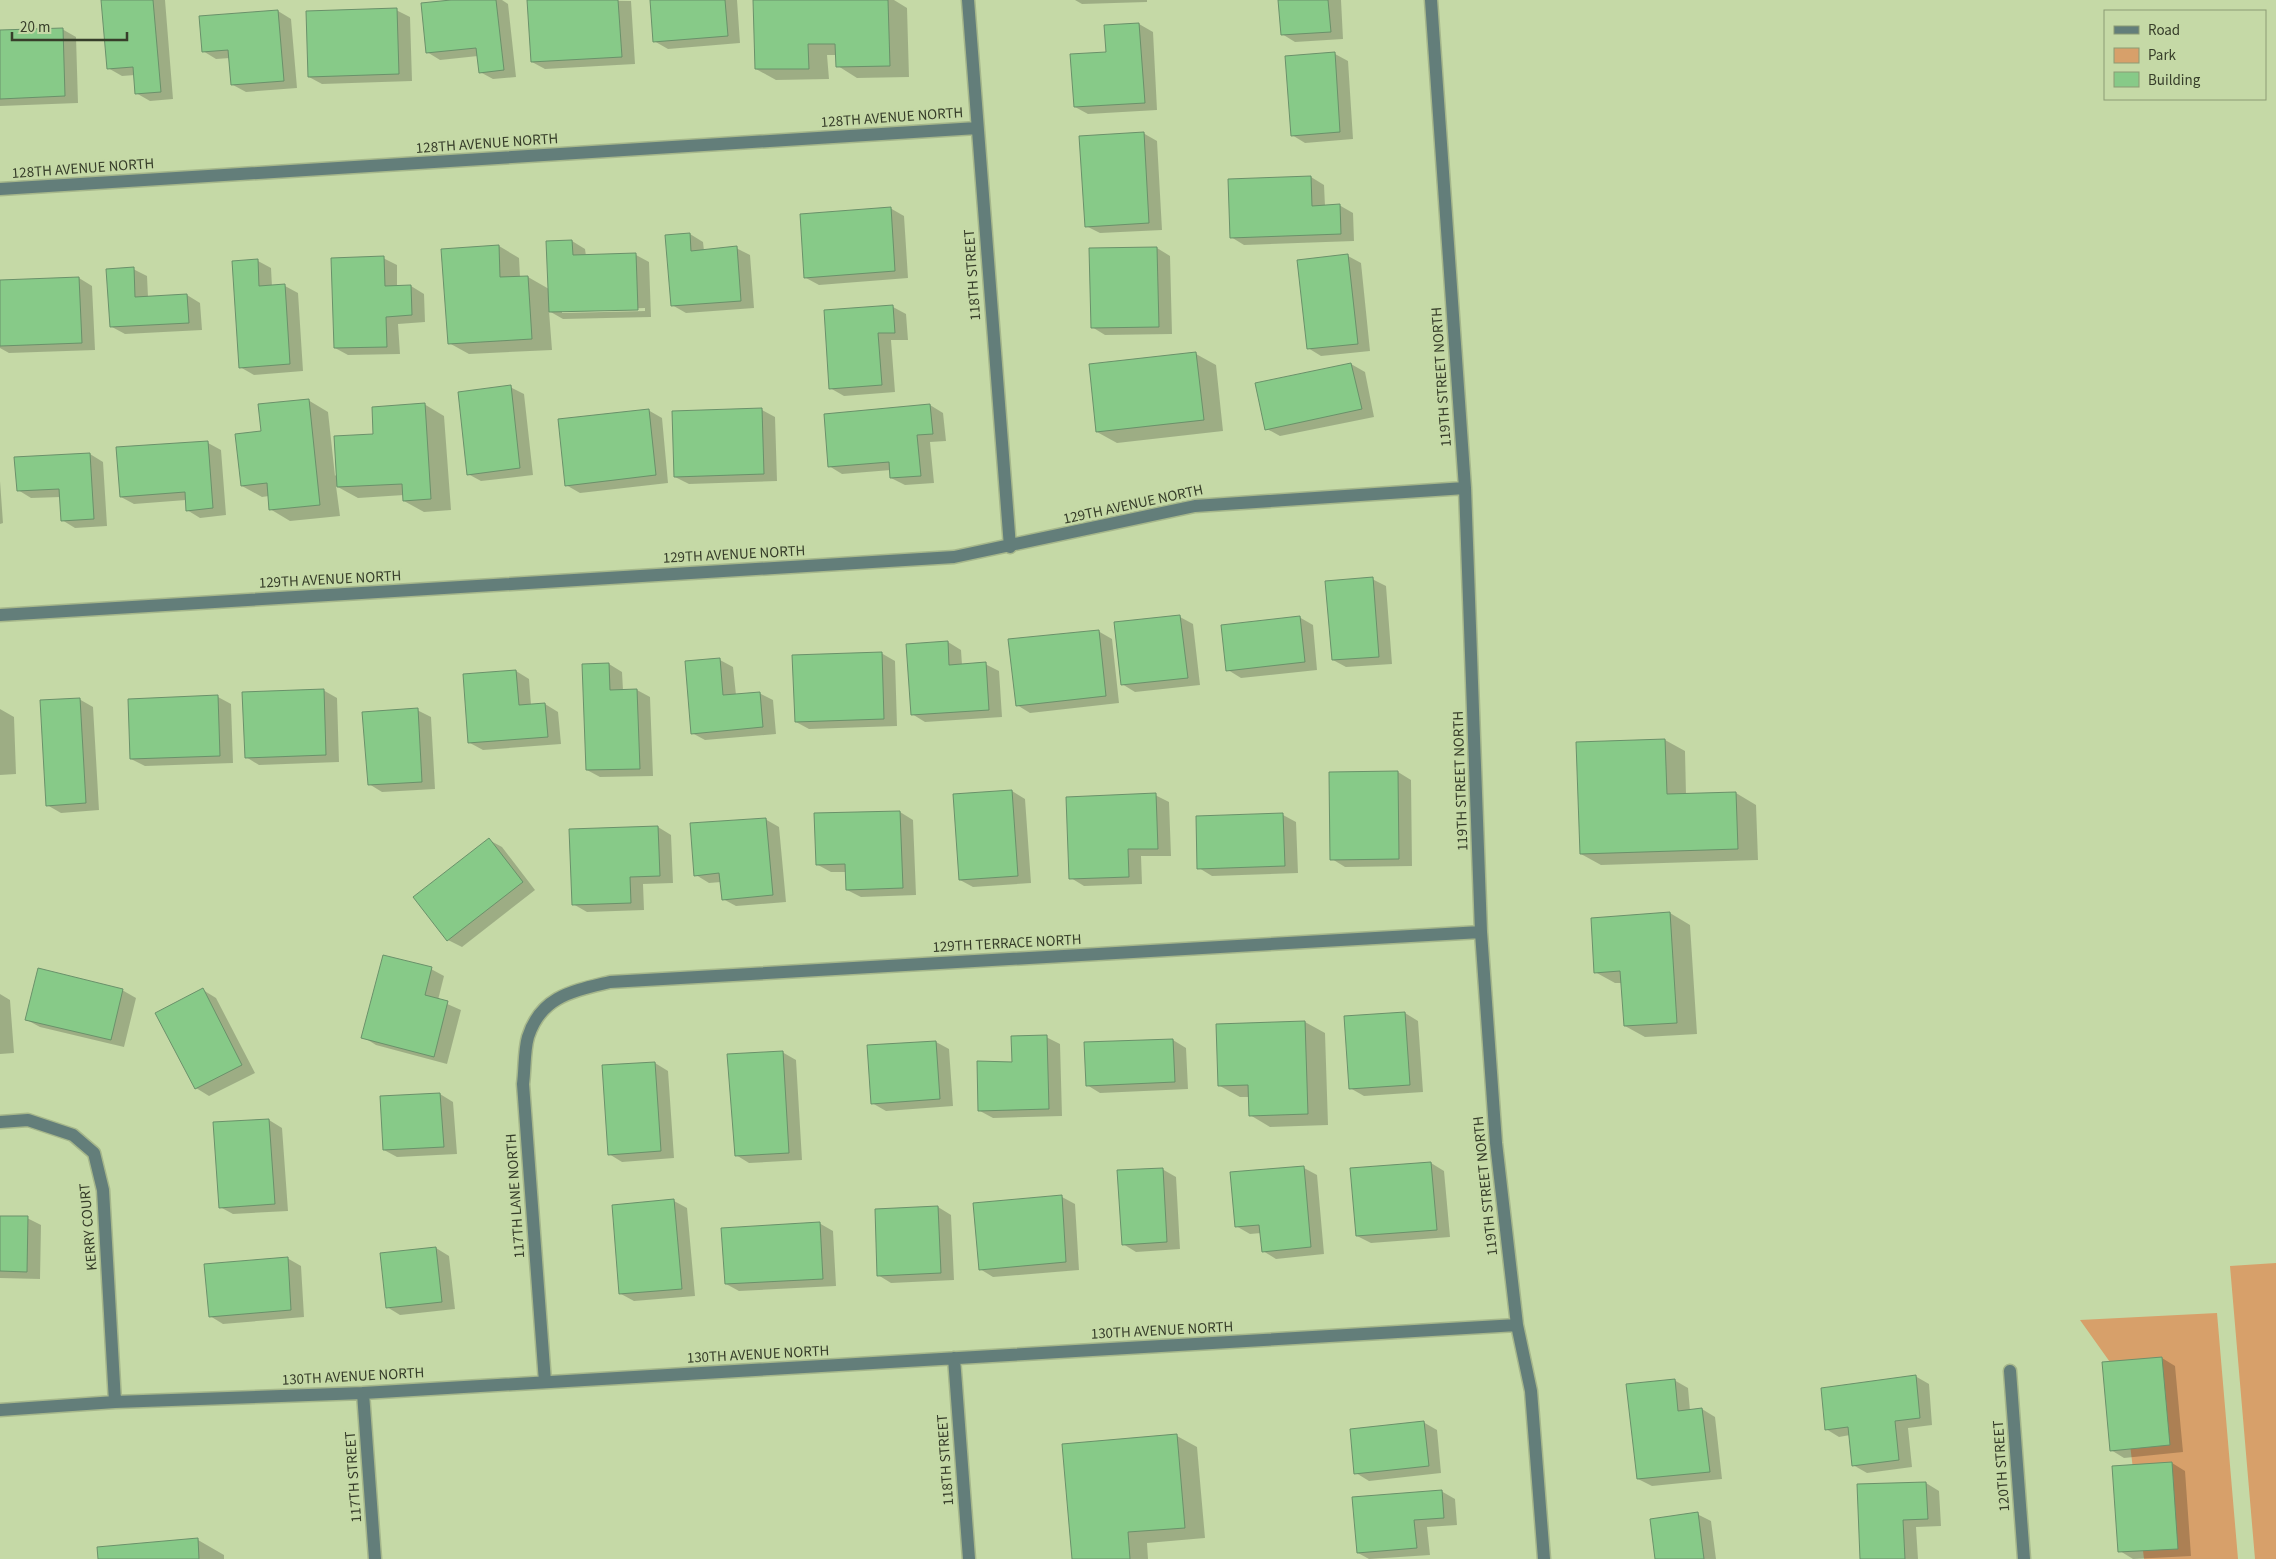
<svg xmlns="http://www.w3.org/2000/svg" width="2276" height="1559" font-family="'Source Sans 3',sans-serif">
  <rect width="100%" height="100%" fill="#c5d9a6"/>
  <path fill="#d7a06a" d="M2276,1263V1559H2255L2230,1266Z
    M2217,1313L2238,1559H2144L2122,1379L2080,1320Z"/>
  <path fill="#0003" fill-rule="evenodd" d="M103,0H165L173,99L150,101L136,93L135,75L122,76L108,68Z
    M462,0H502L508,4L516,77L493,79L480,72L478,56L440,60L427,52Z
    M528,0L631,1L635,64L545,69L532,62Z
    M651,0H737L740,43L668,49L654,41Z
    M775,0H894L907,8L909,77L857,78L838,66L837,55H827L829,79L776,80L756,69Z
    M1075,0H1147V2L1082,4Z
    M1279,0H1341L1343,39L1295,42L1282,34Z
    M396,10L410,17L412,81L322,84L309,77Z
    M278,11L291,19L297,88L246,92L233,85L230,58L216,59L203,51Z
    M1139,24L1153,32L1157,110L1088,114L1075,107L1107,53L1106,26Z
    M62,29L76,37L78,103L0,106V31Z
    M1335,54L1348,61L1353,139L1305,143L1292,135Z
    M1143,133L1157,141L1162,230L1100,233L1086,226Z
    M1311,177L1324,185L1325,206L1339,205L1353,213L1354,241L1244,245L1231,237Z
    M890,208L904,216L908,278L819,285L806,278Z
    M690,234L703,242L704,251L736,248L750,255L754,308L686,313L672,305Z
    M572,241L585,249L586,256L636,255L649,262L651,317L563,319L549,311L552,350L469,354L449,343L499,246L519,258L520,277H528L549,289ZM645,308V311L562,313V311Z
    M1157,248L1170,256L1172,334L1105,335L1092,327Z
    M1348,256L1361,263L1370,351L1321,356L1308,348Z
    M383,258L397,265V287L411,286L424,294L425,322L398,324L400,354L348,355L335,348Z
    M258,261L271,268L272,287L285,286L298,293L303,371L254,375L240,367Z
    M133,269L147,276L148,297L187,295L200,303L202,330L125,334L112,327Z
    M79,278L92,286L95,350L9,353L0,348V281Z
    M893,307L906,314L908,340H891L895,392L844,396L830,388Z
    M1196,354L1216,365L1223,431L1117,443L1097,432Z
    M1351,364L1365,372L1374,417L1280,436L1267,429Z
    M510,387L524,394L533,475L481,481L468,474Z
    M308,400L328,412L335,476L375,435L424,404L444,416L451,510L424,512L404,501V495L358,498L336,486L340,516L290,521L270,509L269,496L262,497L242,486L262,432Z
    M930,405L943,413L946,441L930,442L934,483L905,485L891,478V470L842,474L829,466Z
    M648,410L662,418L668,483L580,493L566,485Z
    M762,410L775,417L777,481L689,484L675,477Z
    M208,443L221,450L226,515L200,518L187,510L186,500L134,504L121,497Z
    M90,454L103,462L107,526L75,528L62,520L61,497L31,498L18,490Z
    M0,481L3,523L0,524Z
    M1372,579L1386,586L1392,664L1346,667L1333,660Z
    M1180,617L1193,624L1200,685L1135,692L1122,684Z
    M1299,617L1313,625L1317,670L1241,678L1228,670Z
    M1098,631L1112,639L1119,703L1030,713L1017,705Z
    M948,642L961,650L962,665L985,664L999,671L1002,717L925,722L912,714Z
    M881,653L895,661L897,726L809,729L796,722Z
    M720,660L733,667L736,695L759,693L773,700L776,734L705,740L692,733Z
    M609,664L622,672L623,690H637L650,697L653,776L600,777L587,770L583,665Z
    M516,671L529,679L531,705L545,704L558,712L561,744L483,750L470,743Z
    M323,690L337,698L339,762L259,765L246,757Z
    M218,697L231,704L233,763L145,766L131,759Z
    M79,699L93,707L99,810L61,813L47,805Z
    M0,709L14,717L16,774L0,775Z
    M417,710L431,717L435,789L382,792L369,784Z
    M1665,740L1685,751L1686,795L1736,793L1756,805L1758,860L1601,865L1581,854Z
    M1398,772L1411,780L1412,866L1345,867L1332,859Z
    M1012,791L1025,799L1031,883L973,887L960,880Z
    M1155,795L1169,802L1171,856H1141L1142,884L1084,886L1071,878Z
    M900,812L913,820L916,895L861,897L847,890L846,872H831L818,865Z
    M1283,815L1296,822L1298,873L1212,876L1199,868Z
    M765,819L779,827L786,902L736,906L723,899L721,882L709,883L696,875Z
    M658,827L671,835L673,883L643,884L644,910L587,912L573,904Z
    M489,840L502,847L535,890L462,947L448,940Z
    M1670,913L1690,925L1697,1034L1645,1037L1625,1026L1622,983H1615L1595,972L1592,919Z
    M431,969L444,976L438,1000L461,1010L447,1064L376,1045L363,1037Z
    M122,990L136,998L124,1047L40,1027L27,1020Z
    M203,990L216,998L255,1073L209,1096L196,1088Z
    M0,994L10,1000L14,1053L0,1054Z
    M1405,1013L1418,1021L1423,1092L1364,1096L1350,1088L1345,1018Z
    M1305,1022L1325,1033L1328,1125L1270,1127L1250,1115V1097H1240L1220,1086Z
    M1046,1037L1060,1044L1062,1116L993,1118L980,1111L1013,1063Z
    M1173,1040L1186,1048L1188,1089L1100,1093L1087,1085Z
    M936,1042L949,1049L953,1106L886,1111L872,1103Z
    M782,1052L796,1060L802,1160L749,1163L736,1155Z
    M655,1063L668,1071L674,1158L622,1162L609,1154Z
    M440,1094L453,1102L457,1154L397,1157L384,1150Z
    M269,1120L282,1128L288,1211L233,1214L220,1207Z
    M1431,1163L1444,1171L1450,1237L1371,1243L1357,1236Z
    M1304,1168L1317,1175L1324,1254L1276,1259L1263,1251L1261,1233L1250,1234L1236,1226Z
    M1162,1169L1176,1177L1180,1249L1136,1252L1123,1244Z
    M1062,1197L1075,1204L1079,1270L993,1277L980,1269Z
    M674,1201L687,1208L695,1296L634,1301L621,1294Z
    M938,1207L951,1215L954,1280L891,1283L878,1275Z
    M0,1217L27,1218L41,1225L40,1279L0,1278Z
    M819,1223L833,1231L836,1286L739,1291L726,1284Z
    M436,1248L449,1256L455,1309L400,1315L387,1307Z
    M287,1258L301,1266L304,1317L223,1324L210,1316Z
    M2162,1358L2175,1366L2183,1452L2124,1458L2111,1450Z
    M1915,1376L1929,1384L1932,1425L1908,1428L1912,1467L1867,1473L1853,1465L1850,1435L1839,1437L1826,1429Z
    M1674,1380L1688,1388L1690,1411L1702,1409L1715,1417L1722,1479L1652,1486L1638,1479Z
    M1423,1422L1437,1430L1441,1473L1369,1481L1356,1473Z
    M1177,1436L1197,1447L1205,1538L1147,1543L1148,1559H1073Z
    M2172,1463L2185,1471L2191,1556L2133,1559L2120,1551Z
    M1926,1483L1939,1491L1941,1526L1916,1527L1918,1559H1861L1858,1486Z
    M1441,1491L1455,1499L1457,1525L1427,1527L1430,1555L1369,1559L1358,1553Z
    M1697,1514L1711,1521L1716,1559H1656Z
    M198,1540L224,1555V1559H99Z"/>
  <path fill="#87ca88" stroke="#6a916a" d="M101,0H153L161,92L135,94L133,67L107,69Z
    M451,0H496L504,70L479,73L476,48L426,53L421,3Z
    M527,0H618L622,57L531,62Z
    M650,0H725L728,36L653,42Z
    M753,0H888L890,66L836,67L835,44H808L809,69H755Z
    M1278,0H1328L1331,32L1281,35Z
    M397,8L399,74L308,77L306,11Z
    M278,10L284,81L231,85L228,50L202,52L199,16Z
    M1139,23L1145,103L1074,107L1070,54L1106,52L1104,25Z
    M63,28L65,96L0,99V30Z
    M1335,52L1340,132L1291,136L1285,56Z
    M1144,132L1149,223L1085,227L1079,136Z
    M1311,176L1312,206L1340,204L1341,234L1230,238L1228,179Z
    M891,207L895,271L804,278L800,214Z
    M690,233L691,251L737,246L741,301L671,306L665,235Z
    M572,240L573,255L636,253L638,310L549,312L546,241Z
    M499,245L500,277L528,276L532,339L448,344L441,249Z
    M1157,247L1159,327L1091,328L1089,248Z
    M1348,254L1358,344L1307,349L1297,260Z
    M384,256L385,286L411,285L412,315L386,317L387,347L334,348L331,258Z
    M258,259L259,286L285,284L290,364L239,368L232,261Z
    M134,267L135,297L187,294L189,323L110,327L106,269Z
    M79,277L82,343L0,346V280Z
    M893,305L895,333H878L882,385L829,389L824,310Z
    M1196,352L1204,420L1096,432L1089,364Z
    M1351,363L1362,409L1265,430L1255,383Z
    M511,385L520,468L467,475L458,392Z
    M309,399L320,505L269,510L267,483L241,486L235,434L261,431L258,404Z
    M425,403L431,499L403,501L402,484L337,487L334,436L373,434L372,407Z
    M930,404L933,434L917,435L921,476L890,478L889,462L828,467L824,414Z
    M762,408L764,474L674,477L672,411Z
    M649,409L656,475L565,486L558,419Z
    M208,441L213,508L186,511L185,492L120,497L116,447Z
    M90,453L94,519L61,521L59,489L17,491L14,457Z
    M1373,577L1379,657L1332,660L1325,581Z
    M1180,615L1188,678L1121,685L1114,622Z
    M1300,616L1305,662L1226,671L1221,625Z
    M1099,630L1106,696L1016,706L1008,639Z
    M948,641L949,665L986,662L989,710L911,715L906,644Z
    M882,652L884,719L795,722L792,655Z
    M720,658L723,695L760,692L763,727L691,734L685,661Z
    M609,663L610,690L637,689L640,769L586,770L582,664Z
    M516,670L519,705L545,703L548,737L468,743L463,674Z
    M324,689L326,755L245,758L242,692Z
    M218,695L220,756L130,759L128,699Z
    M80,698L86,803L46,806L40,700Z
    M418,708L422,782L368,785L362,712Z
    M1665,739L1667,794L1736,792L1738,849L1580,854L1576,742Z
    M1398,771L1399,859L1330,860L1329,772Z
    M1012,790L1018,876L959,880L953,794Z
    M1156,793L1158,849H1128L1129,877L1069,879L1066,797Z
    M900,811L903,888L846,890L845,864L816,865L814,813Z
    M1283,813L1285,866L1197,869L1196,816Z
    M766,818L773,895L722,900L719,873L694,876L690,823Z
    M658,826L660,876L630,877L631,903L572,905L569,829Z
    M489,838L523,882L447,941L413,897Z
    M1670,912L1677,1023L1624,1026L1620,971L1594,973L1591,918Z
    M383,955L432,967L425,995L448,1001L434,1057L361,1038Z
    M38,968L123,989L111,1040L25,1020Z
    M203,988L242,1065L195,1089L155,1013Z
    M1405,1012L1410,1085L1349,1089L1344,1016Z
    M1305,1021L1308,1114L1249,1116L1248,1085L1218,1086L1216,1024Z
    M1047,1035L1049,1109L978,1111L977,1061L1012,1062L1011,1036Z
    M1173,1039L1175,1082L1086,1086L1084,1042Z
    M936,1041L940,1099L871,1104L867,1045Z
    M783,1051L789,1153L735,1156L727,1054Z
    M655,1062L661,1151L608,1155L602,1065Z
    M440,1093L444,1147L383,1150L380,1096Z
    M269,1119L275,1204L219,1208L213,1122Z
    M1431,1162L1437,1230L1356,1236L1350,1168Z
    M1304,1166L1311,1247L1262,1252L1259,1225L1235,1227L1230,1172Z
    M1163,1168L1167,1242L1122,1245L1117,1170Z
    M1062,1195L1066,1262L979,1270L973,1203Z
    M674,1199L682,1289L619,1294L612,1205Z
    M938,1206L941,1273L877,1276L875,1209Z
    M0,1216H28L27,1272L0,1271Z
    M820,1222L823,1279L725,1284L721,1228Z
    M436,1247L442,1302L386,1308L380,1253Z
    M288,1257L291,1310L209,1317L204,1264Z
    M2162,1357L2170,1445L2110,1451L2102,1362Z
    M1916,1375L1920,1418L1895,1421L1899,1460L1852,1466L1848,1427L1825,1430L1821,1388Z
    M1675,1379L1678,1411L1702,1408L1710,1472L1637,1479L1626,1384Z
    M1424,1421L1429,1466L1354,1474L1350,1429Z
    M1177,1434L1185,1528L1128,1532L1130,1559H1072L1062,1444Z
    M2172,1462L2178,1549L2118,1552L2112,1466Z
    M1926,1482L1928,1519L1903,1520L1905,1559H1860L1857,1484Z
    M1442,1490L1444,1518L1414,1520L1417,1548L1357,1553L1352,1497Z
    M1698,1512L1704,1559H1655L1650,1519Z
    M198,1538L199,1559H98L97,1547Z"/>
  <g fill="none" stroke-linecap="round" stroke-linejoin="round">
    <defs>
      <path id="minor" d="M968,0L1010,547
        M1431,0L1465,488L1481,932L1496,1143L1517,1325L1531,1391L1544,1559
        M0,189L977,128
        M0,615L954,557L1195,506L1465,488
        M0,1122L28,1120L73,1135L94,1153L103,1190L115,1402
        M954,1358L969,1559
        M2010,1371L2024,1559
        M545,1382L523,1084C525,1069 524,1051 528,1037C541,996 573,991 610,982L1481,932
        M363,1393L375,1559
        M0,1410L115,1402L363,1393L1517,1325"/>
    </defs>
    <use href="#minor" stroke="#a6b78b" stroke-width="15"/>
    <use href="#minor" stroke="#637e7a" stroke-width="12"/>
  </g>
  <g text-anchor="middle" stroke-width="5" stroke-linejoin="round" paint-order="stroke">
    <g font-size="15" fill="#373e2a" stroke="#c5d9a6">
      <text transform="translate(892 117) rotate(-4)" y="5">128TH AVENUE NORTH</text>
      <text transform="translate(487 143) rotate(-4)" y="5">128TH AVENUE NORTH</text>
      <text transform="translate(83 168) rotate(-4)" y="5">128TH AVENUE NORTH</text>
      <text transform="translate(972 275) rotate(-94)" y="5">118TH STREET</text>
      <text transform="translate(1441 377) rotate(-94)" y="5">119TH STREET NORTH</text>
      <text transform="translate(1133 504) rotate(-12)" y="5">129TH AVENUE NORTH</text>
      <text transform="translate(734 554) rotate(-3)" y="5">129TH AVENUE NORTH</text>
      <text transform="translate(330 579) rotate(-3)" y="5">129TH AVENUE NORTH</text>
      <text transform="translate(1460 781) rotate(-92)" y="5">119TH STREET NORTH</text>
      <text transform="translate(1007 943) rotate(-3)" y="5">129TH TERRACE NORTH</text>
      <text transform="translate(1485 1186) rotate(-96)" y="5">119TH STREET NORTH</text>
      <text transform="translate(515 1196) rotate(-94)" y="5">117TH LANE NORTH</text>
      <text transform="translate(88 1227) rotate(-95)" y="5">KERRY COURT</text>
      <text transform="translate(1162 1330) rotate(-3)" y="5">130TH AVENUE NORTH</text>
      <text transform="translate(758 1354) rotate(-3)" y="5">130TH AVENUE NORTH</text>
      <text transform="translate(353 1376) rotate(-3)" y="5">130TH AVENUE NORTH</text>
      <text transform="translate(945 1460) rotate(-94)" y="5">118TH STREET</text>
      <text transform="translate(2001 1466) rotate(-94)" y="5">120TH STREET</text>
      <text transform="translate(353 1477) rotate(-94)" y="5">117TH STREET</text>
    </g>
  </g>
  <rect x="2104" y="10" width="162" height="90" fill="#c5d9a6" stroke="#8c9b74"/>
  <rect x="2114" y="26" width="25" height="8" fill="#637e7a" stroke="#8c9b74"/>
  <text x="2148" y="35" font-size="15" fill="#373e2a">Road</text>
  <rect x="2114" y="48" width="25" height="15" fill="#d7a06a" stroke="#8c9b74"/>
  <text x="2148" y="60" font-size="15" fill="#373e2a">Park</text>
  <rect x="2114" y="72" width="25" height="15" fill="#87ca88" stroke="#8c9b74"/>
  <text x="2148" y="85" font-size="15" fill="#373e2a">Building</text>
  <path d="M12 32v8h115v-8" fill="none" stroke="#373e2a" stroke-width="2.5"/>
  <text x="20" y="32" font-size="15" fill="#373e2a" stroke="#c5d9a6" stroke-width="4" paint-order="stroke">20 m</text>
</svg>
